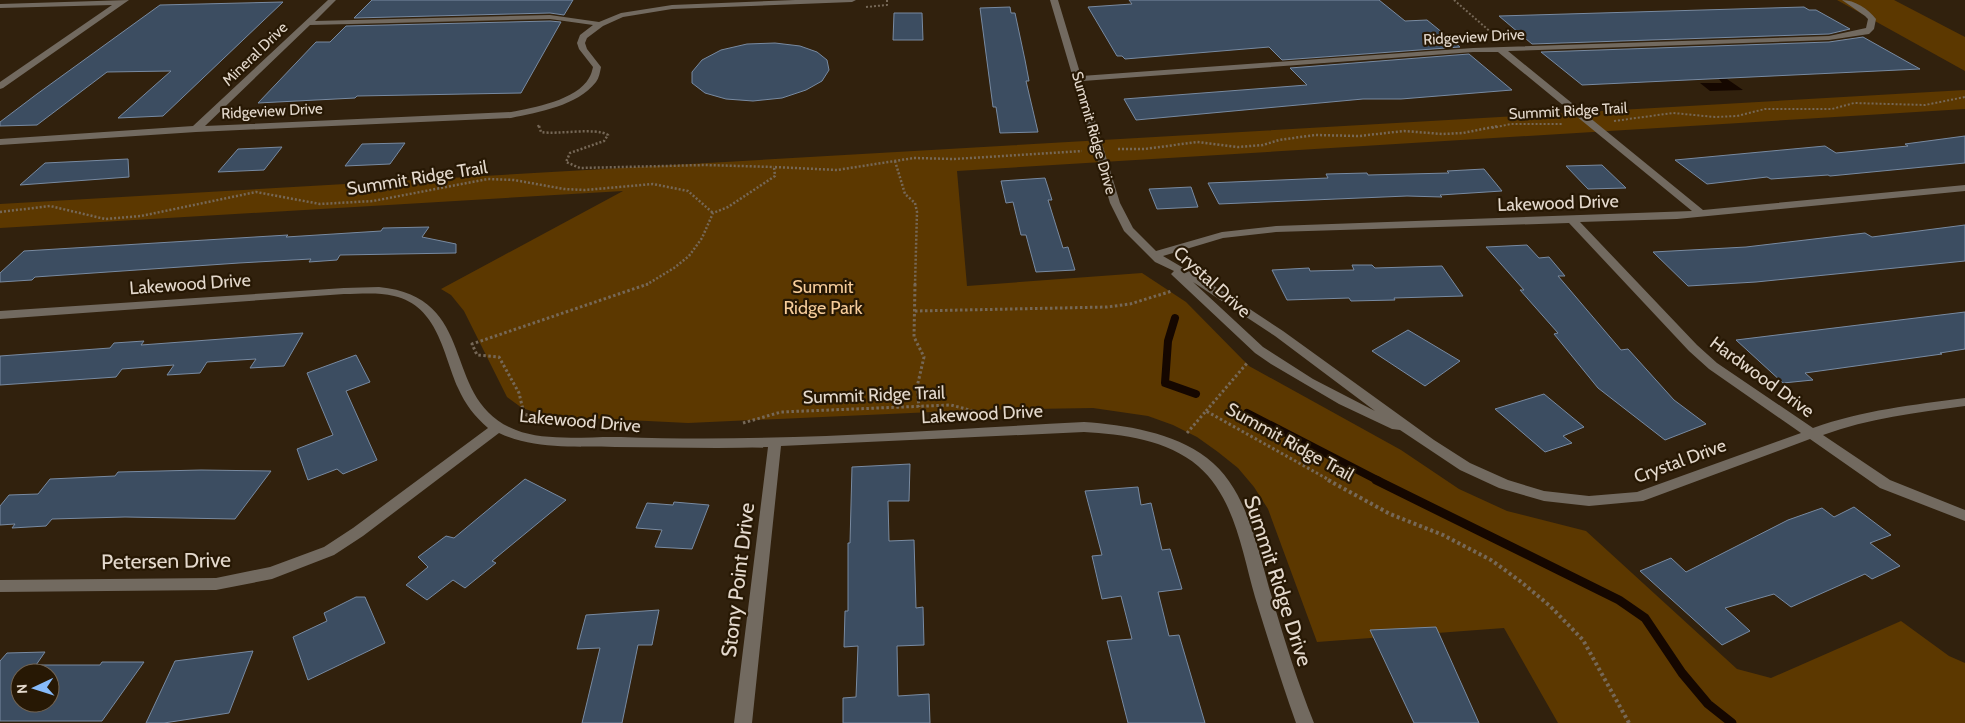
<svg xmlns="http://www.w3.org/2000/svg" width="1965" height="723" font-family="Cabin,sans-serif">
  <rect width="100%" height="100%" fill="#31210d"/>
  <path fill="#5c3800" d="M1837,0H1894L1965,37V71Z
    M1965,90V109L957,171L967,286L1142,273L1186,302L1249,366L1401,450L1459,489L1507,511L1586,531L1737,669L1771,678L1901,621L1949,656L1965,663V723H1558L1504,628L1317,642L1268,509L1254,487L1238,468L1218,452L1197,437L1173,425L1148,416L1093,408L977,410L688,423L547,416L522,408L507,397L464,311L451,295L441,289L623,191L0,228V204Z"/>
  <path fill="#150700" d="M1719,79H1727L1743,90L1710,91L1700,83H1722Z"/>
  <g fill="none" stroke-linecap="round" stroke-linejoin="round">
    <path stroke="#150700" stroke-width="8" d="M1175,318L1168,341L1165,383L1196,394
      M1247,413L1379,481"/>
    <path stroke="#150700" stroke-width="9" d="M1376,480L1619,600L1645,618L1682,673L1708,704L1732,723"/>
  </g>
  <path fill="#3c4d61" stroke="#788aa1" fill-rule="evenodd" d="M372,0H573L564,15L550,13L354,18Z
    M1129,0H1379L1405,21L1427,20L1460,47L1282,60L1269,47L1125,59L1122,56H1117L1088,7L1132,4Z
    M283,2L163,116L118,118L171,71L107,72L37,125L0,126V122L37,94L160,5Z
    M1010,7L1011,13H1015L1025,60L1029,81H1026L1038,132L1000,133L996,107H993L980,8Z
    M1804,7L1809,10H1816L1850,29L1829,34L1532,44L1499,16Z
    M894,13H922L923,40H893Z
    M550,21L561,22L521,93L357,96L355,98L258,103L316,42H330L346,26Z
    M1863,37L1920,69L1582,85L1541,52L1829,42Z
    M775,43L800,46L817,52L827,60L829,70L822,81L806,90L782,98L753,101L726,99L705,93L692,83V72L702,60L721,50L747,44Z
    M1469,54L1512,90L1401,99H1363L1136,120L1124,99L1307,85L1290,68Z
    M1965,136V163L1830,176L1828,175L1771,179L1767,177L1707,184L1675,160L1825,146L1836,153L1908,146L1905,144Z
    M405,143L390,164L345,166L362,144Z
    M282,147L264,170L218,172L238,149Z
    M128,159L129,177L20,185L45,163Z
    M1602,165L1626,188L1588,189L1566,166Z
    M1484,169L1502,191L1440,195L1442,197L1407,196L1219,204L1208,183L1328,178L1326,174L1367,173L1368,175L1449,173L1447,171Z
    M1045,178L1052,200H1048L1063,248L1068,247L1075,270L1036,272L1026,235H1021L1013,202L1006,203L1001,181Z
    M1191,187L1198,207L1157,209L1149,189Z
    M1965,225V261L1756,282L1688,286L1653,252L1746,247L1865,233L1872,237Z
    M429,227L422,237L456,244V253L340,255L337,260L309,262L311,259L239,263L35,277L32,280L0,282V273L24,251L288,235L286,237L381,231L383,228Z
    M1527,245L1539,258L1549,257L1565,276H1558L1621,350L1628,349L1674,400L1706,424L1665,440L1598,388L1554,334L1558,333L1520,290H1524L1486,247Z
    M1352,265H1372L1375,268L1442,266L1463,296L1394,298L1395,300L1351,301L1349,298L1287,300L1272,270L1309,268L1310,271L1354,270Z
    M1965,312V349L1940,353L1942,354L1805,373L1813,380L1783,383L1736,340Z
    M1408,330L1460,361L1425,386L1372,351Z
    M303,333L284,366L250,368L256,359L207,362L200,373L167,375L174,365L122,369L116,377L0,385V356L110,348L114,343L144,341L141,345Z
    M356,355L370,382L346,391L377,460L343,474L337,469L308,480L297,449L333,435L307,373Z
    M1544,394L1584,427L1563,436L1572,443L1545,452L1495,409Z
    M910,464L909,501H888L889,541L914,540L916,608L923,607L924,645L897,646L898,696L929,694L930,723H843V698L856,697L858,646L844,647L845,611H848V543H850L852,467Z
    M201,470L271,471L235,519L125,517L52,519L46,526L12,528L15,524L0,525V506L9,495L38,494L50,479L115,476L118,472Z
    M525,479L566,500L492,561L496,563L465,588L453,580L427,600L406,585L428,567L418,557L446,536L454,538Z
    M1138,487L1141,505L1151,503L1162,550L1170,549L1182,589L1158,592L1169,636L1179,635L1205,723H1128L1107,641L1132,639L1121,596L1102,599L1092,556L1102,555L1085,491Z
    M674,502L709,505L692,549L655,547L662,530L636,528L647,503L673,505Z
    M1854,507L1891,535L1870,543L1900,566L1872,579L1865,574L1791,607L1774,594L1725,608L1750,631L1722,645L1640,571L1671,558L1686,572L1788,520L1822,508L1834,517Z
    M356,597H365L385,643L308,680L293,637L327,621L324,613Z
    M659,610L652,645H638L622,723H582L600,648L577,649L586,615Z
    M1436,627L1479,723H1414L1370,630Z
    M253,651L229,713L164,723H146L175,661Z
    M45,652L36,665H100L102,662H144L102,721H0V661L7,653ZM20,673H50V703H20Z"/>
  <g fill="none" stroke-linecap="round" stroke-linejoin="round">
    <path stroke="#766857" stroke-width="2" stroke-dasharray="2 2" stroke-linecap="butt" d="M1454,0L1493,34
      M866,7L887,5V0
      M1614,121L1673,113L1715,117L1737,116L1765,109H1832L1854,103L1925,105L1965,97
      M538,125L539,128
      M1492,128L1511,124H1563"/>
    <path stroke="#766857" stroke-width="2.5" stroke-dasharray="2 2" stroke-linecap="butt" d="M539,126L541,132C558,135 595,127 608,135L604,141L570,153L566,162L580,168L705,165L774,167
      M1118,149H1145L1197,142L1238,147L1263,145L1279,140L1315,135L1359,136L1404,131L1442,134L1463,133L1498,126
      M895,161L905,194L915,203L917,212L915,285
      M0,212L50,206L105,219L141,216L256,192L320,204L373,201L488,179L514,180L564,189L585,190L653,184L688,191L713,213
      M646,285L674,268L689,256L702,238L713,213L728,207L775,176L774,167L837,170L914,158L954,159L1082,151"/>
    <path stroke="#766857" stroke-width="3" stroke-dasharray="2.5 2.5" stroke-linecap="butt" d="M915,284L914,337L924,357L917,387L919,407
      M915,311L1107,307L1130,304L1172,291
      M1206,411L1248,362
      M577,422L543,420L524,414L519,393L499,357L477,355L472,344L648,284
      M743,423L781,412L951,405L981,413
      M1187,433L1206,411L1331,481"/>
    <path stroke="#766857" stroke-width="4" stroke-dasharray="3 3" stroke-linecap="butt" d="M1328,480L1390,514L1443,535L1491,560L1520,581L1550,606L1583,640L1629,723"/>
    <path fill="#726a60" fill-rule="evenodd" d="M129,0L3,88L0,89V82L112,5L0,8V4Z
      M328,0H336L315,21L550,15L599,22L621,13L672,5L795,0H856L852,2L672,9L623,17L603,26L587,38L585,43L587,49L601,67C600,72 599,78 596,82C577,106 539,112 511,118L196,132L0,145V139L193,126ZM550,19L593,25L580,35L577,43L579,49L593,67C592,71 591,75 589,78C577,100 533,108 511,112L205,126L310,25Z
      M1050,0H1058L1081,76L1473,48L1829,36L1866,28L1868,19L1865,16L1842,0C1855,0 1868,9 1876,19L1874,29L1869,34L1829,40L1508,51L1703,210L1965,185V191L1677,219L1580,222L1697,345L1717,363L1813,428C1863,410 1913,405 1965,398V406C1916,413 1869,418 1823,435L1890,480L1965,510V521L1880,488L1810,439L1643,501L1589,506L1544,501L1499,488L1460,470L1400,430L1392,429L1339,404L1271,364L1255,353L1173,276L1171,274L1174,271L1155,262L1124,231L1110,203ZM1473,52H1498L1692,211L1276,226L1222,232L1156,251L1133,228L1120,203L1083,81ZM1569,223L1689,351L1709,369L1801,433L1637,492L1589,496L1544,491L1508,480L1470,463L1434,440L1283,331L1221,290L1163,256L1223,238L1276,232ZM1193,282L1275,336L1375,411L1313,379L1263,347Z
      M379,287C482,297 438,400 516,430C546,442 590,436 621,437C775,443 930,430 1084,422C1125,425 1173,432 1207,458C1249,490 1258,553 1273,601C1285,642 1298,683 1314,723H1296C1281,681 1268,639 1255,597C1242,552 1235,498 1198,466C1168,440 1122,434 1084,432L781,446L752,723H734L768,447C717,449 666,447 615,447C577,446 535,450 499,433L363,536L334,555L272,579L216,590L0,592V580L216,578L270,567L324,547L353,528L488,428C475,417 465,404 458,388C443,354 438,306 394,296C378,292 360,294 344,294L0,319V311L344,288Z"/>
  </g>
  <g text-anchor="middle" stroke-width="4.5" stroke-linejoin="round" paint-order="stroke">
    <g font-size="15" fill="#e4d9cd" stroke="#271804">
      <text transform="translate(1474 37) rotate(-3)" y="5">Ridgeview Drive</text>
      <text transform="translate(255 54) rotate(-44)" y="5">Mineral Drive</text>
      <text transform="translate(272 111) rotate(-3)" y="5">Ridgeview Drive</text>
      <text transform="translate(1568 111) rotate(-3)" y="5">Summit Ridge Trail</text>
      <text transform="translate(1094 133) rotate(74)" y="5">Summit Ridge Drive</text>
    </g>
    <g font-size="18" fill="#e4d9cd" stroke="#271804">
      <text transform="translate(417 178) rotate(-9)" y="6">Summit Ridge Trail</text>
      <text transform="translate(1558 203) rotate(-2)" y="6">Lakewood Drive</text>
      <text transform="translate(1212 282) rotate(42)" y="6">Crystal Drive</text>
      <text transform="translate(190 284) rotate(-4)" y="6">Lakewood Drive</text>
      <text transform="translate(1762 377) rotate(36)" y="6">Hardwood Drive</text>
      <text transform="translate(874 395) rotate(-2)" y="6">Summit Ridge Trail</text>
      <text transform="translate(982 414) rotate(-3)" y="6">Lakewood Drive</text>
      <text transform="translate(580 421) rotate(5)" y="6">Lakewood Drive</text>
      <text transform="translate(1290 442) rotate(29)" y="6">Summit Ridge Trail</text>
      <text transform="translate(1680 461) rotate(-20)" y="6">Crystal Drive</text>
    </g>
    <g font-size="18" fill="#f6cc9a" stroke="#271804">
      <text x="823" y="293">Summit<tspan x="823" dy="21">Ridge Park</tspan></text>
    </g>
    <g font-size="21" fill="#e4d9cd" stroke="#271804">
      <text transform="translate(166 561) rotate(-1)" y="7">Petersen Drive</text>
      <text transform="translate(738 580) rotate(-83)" y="7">Stony Point Drive</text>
      <text transform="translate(1278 581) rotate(72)" y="7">Summit Ridge Drive</text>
    </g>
  </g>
  <g transform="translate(35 688) rotate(266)"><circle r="24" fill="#271804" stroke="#736554"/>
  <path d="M0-4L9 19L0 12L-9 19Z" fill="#87bbfb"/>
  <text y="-8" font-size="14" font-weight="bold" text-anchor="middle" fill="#e4d9cd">N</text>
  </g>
</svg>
